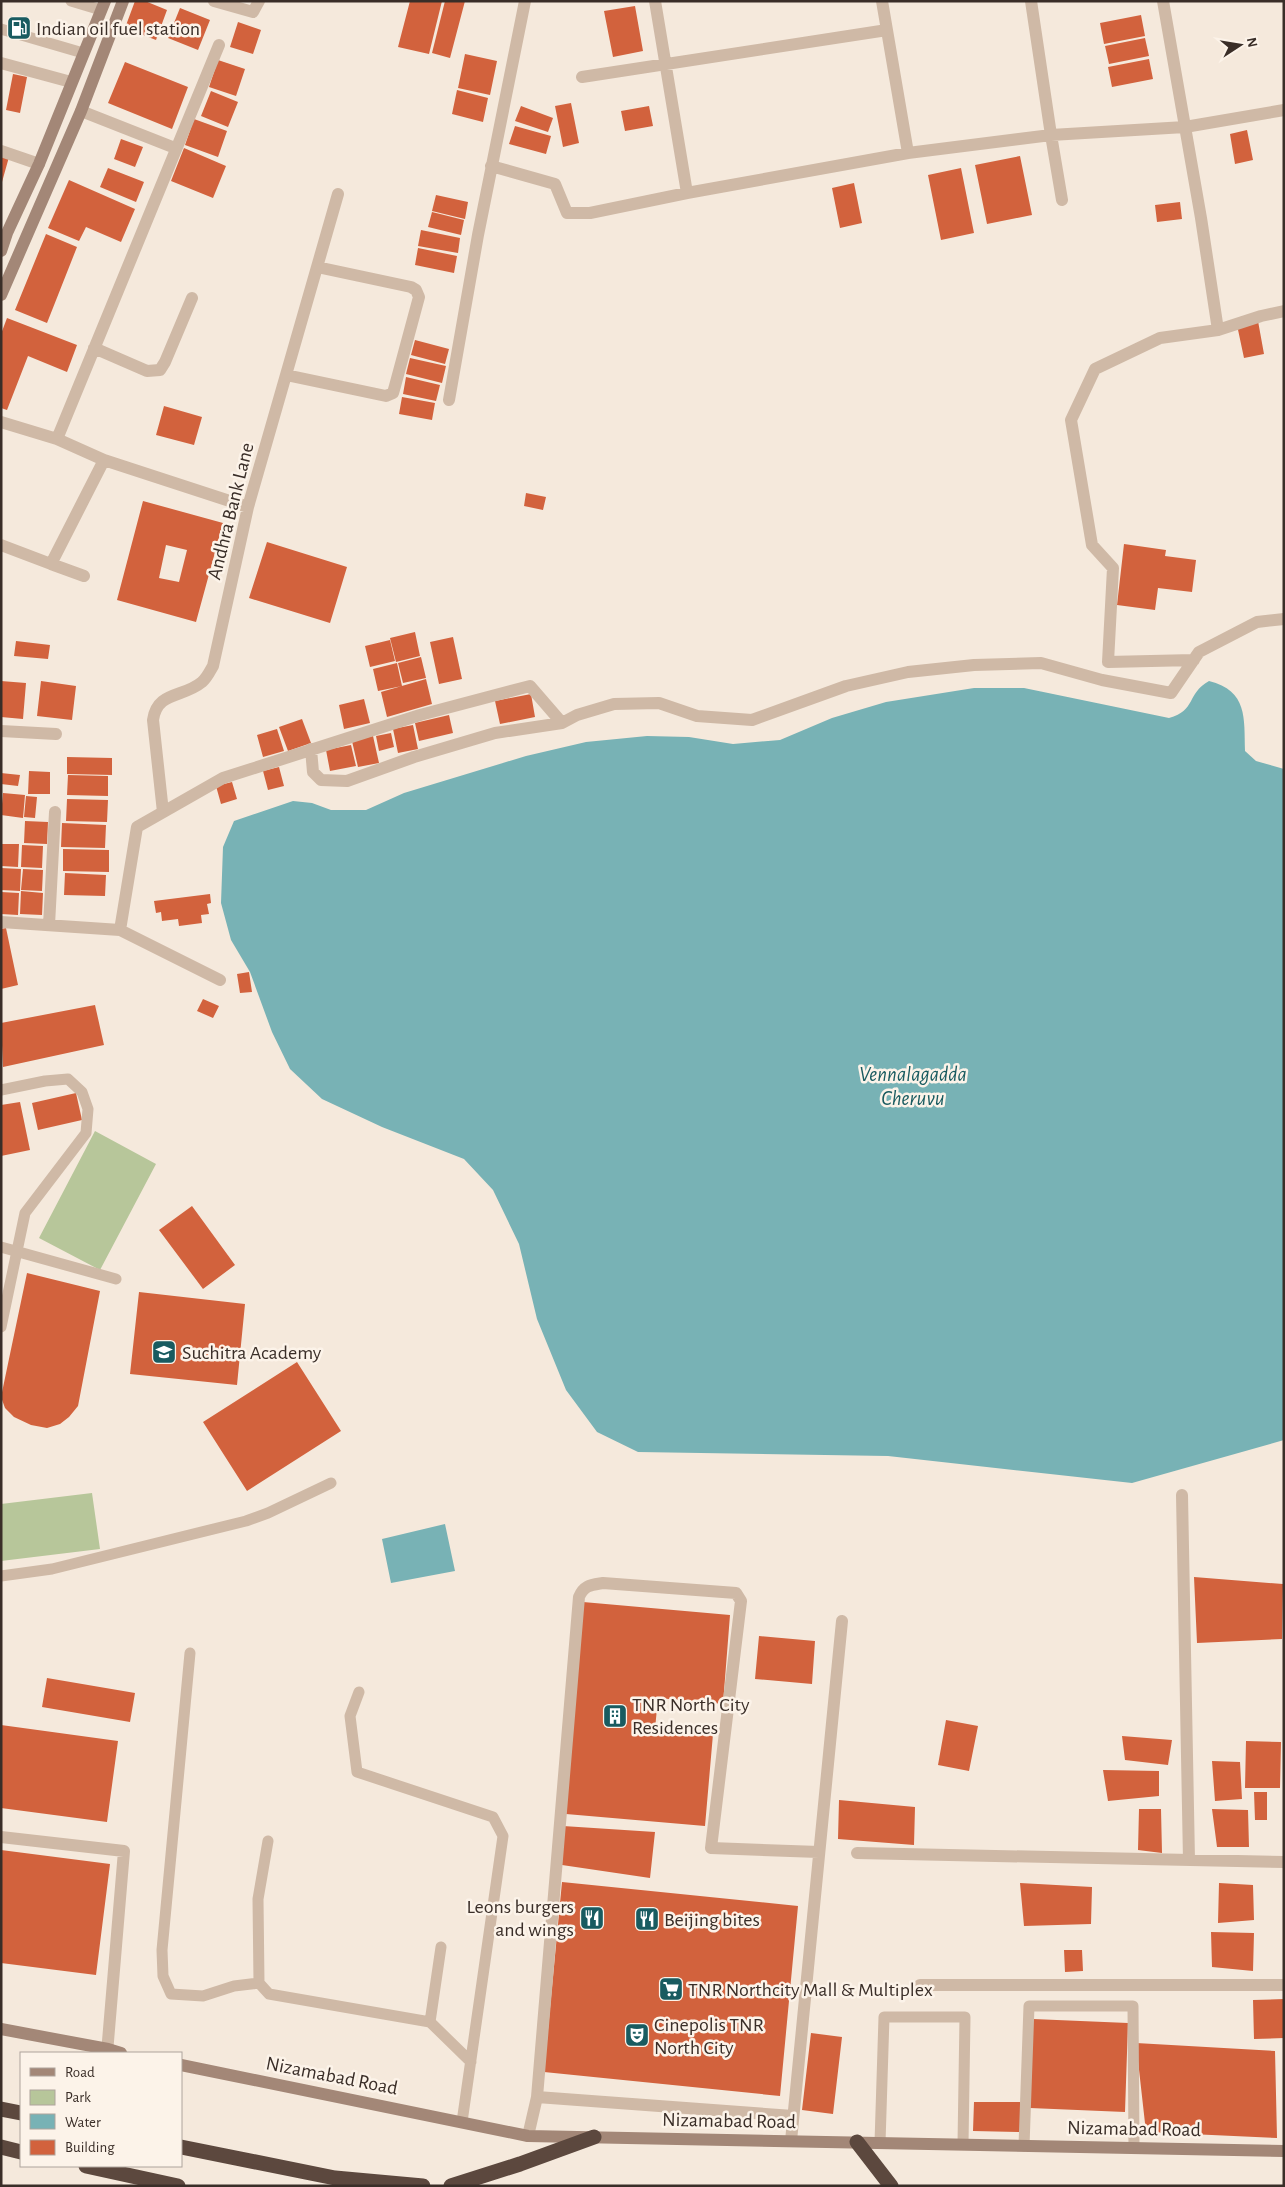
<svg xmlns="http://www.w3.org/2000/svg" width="1285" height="2187" font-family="'Alegreya Sans',sans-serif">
  <rect width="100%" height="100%" fill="#f5e9dc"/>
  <path fill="#b7c69a" d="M95,1131L156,1164L100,1270L39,1238Z
    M92,1493L100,1549L1,1561V1504Z"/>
  <path fill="#78b2b5" d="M1209,681C1248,691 1244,718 1245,751L1256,761L1284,769V1440L1132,1483L888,1456L638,1452L597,1432L566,1390L537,1319L519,1244L493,1190L464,1159L382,1127L322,1099L290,1069L272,1032L250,972L231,940L221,903L223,847L234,821L293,801L312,803L331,810H366L404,793L526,756L586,742L647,736L689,737L733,744L780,740L832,718L886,702L974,688H1024L1169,718C1197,710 1186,694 1209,681Z
    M445,1524L455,1571L391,1583L382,1539Z"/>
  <path fill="#d2623d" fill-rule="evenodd" d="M135,1H145L167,10L156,40L125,28Z
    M410,1H442L429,54L398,47Z
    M445,1H465L450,58L432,53Z
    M635,6L643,51L613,57L604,11Z
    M180,8L210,20L198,50L168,38Z
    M1141,15L1145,36L1104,44L1100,23Z
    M238,22L261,30L253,54L230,47Z
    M1145,38L1149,56L1109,64L1105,46Z
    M465,54L497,61L490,95L458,88Z
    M1149,59L1153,79L1112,87L1108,67Z
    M218,60L245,69L236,96L209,87Z
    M125,62L188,87L172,129L108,103Z
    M13,74L27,77L20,113L6,110Z
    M457,90L488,98L483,122L452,114Z
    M211,91L238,102L228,127L201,116Z
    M571,103L579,143L563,147L555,106Z
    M521,106L553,118L548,132L515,121Z
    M649,106L653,126L625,131L621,111Z
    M194,119L227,131L218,157L185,145Z
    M515,126L551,136L546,154L509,144Z
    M1247,130L1253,160L1235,164L1230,134Z
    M121,139L143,147L135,167L114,159Z
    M184,148L226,166L213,198L171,181Z
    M1,155L9,157L2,182H1Z
    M1020,156L1032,215L987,224L975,165Z
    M108,168L144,182L136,202L100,187Z
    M961,168L974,233L941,240L928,175Z
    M69,180L135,209L121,242L86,227L79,241L48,228Z
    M854,183L862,223L840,228L832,188Z
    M436,195L468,202L465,219L432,211Z
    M1180,202L1182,219L1157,222L1155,205Z
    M432,212L464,220L461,235L428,227Z
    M421,230L460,238L458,253L418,246Z
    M46,234L77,247L47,323L15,310Z
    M418,248L457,256L454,273L415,265Z
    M7,318L77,345L67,372L28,356L7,410L1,408V334Z
    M1258,321L1264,354L1244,358L1237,325Z
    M415,340L449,349L445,364L411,355Z
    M410,358L446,366L442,383L406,374Z
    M406,377L440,385L436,401L403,394Z
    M402,397L435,403L432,420L399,414Z
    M164,406L202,417L194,445L156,435Z
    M526,493L546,497L543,510L524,506Z
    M143,501L223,523L196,622L117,600ZM166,545L187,550L179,582L159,578Z
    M267,542L347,567L330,623L249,598Z
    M1124,544L1166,550L1165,556L1196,560L1192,592L1158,588L1155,610L1117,605Z
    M415,632L420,656L396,662L390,638Z
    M453,637L462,679L439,684L430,642Z
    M390,640L395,661L370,667L365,646Z
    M16,641L50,645L48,659L14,656Z
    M421,657L426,678L403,683L398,663Z
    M397,663L402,686L378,691L373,669Z
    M426,679L432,704L387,717L381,692Z
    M1,681L26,683L23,719L1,717Z
    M41,681L76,686L72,720L37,716Z
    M531,694L535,717L500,724L495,701Z
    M364,699L370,723L344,729L339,705Z
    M449,715L453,733L419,741L415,723Z
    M302,719L311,743L288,751L279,727Z
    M413,725L418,749L398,753L393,729Z
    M277,729L284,751L263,757L257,735Z
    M391,733L394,747L379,751L376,736Z
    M373,736L379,763L358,767L352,741Z
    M351,745L356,766L330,771L326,750Z
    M67,757L112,758V775L67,774Z
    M279,767L284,786L268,790L263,771Z
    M29,771L50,772V794H28Z
    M1,773L20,775L18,786L1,784Z
    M68,775L108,776V796L67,795Z
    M232,782L237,799L221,804L216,786Z
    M3,793L25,795L23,818L1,815Z
    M26,796L37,797L35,818L24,817Z
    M67,799L108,800L107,822L66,821Z
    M25,821L48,822L47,844L24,843Z
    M62,823L106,825L105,848L61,847Z
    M1,844H19L18,867L1,866Z
    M22,845L43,846L42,868L21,867Z
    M63,849L109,850V872L63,871Z
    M1,868L21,869L20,891L1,890Z
    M23,869L43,870L42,891L21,890Z
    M65,873L106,875L105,896L64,895Z
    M21,891L43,893L42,915L20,914Z
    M1,892L19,893L18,915L1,914Z
    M210,894L211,903L207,904L209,914L201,915L202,923L179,926L178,919L162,921L161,912L156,913L154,901Z
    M6,928L18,985L1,989V929Z
    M249,972L252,992L240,993L237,974Z
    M203,999L219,1006L213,1018L197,1011Z
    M95,1005L104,1045L3,1067L1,1023Z
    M76,1093L82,1120L38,1130L32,1103Z
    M20,1102L30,1150L1,1156V1105Z
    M192,1206L235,1265L203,1289L159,1230Z
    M27,1273L100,1291L78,1406L69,1417L60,1424L47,1428L31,1425L14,1417L5,1408L1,1397Z
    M139,1292L245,1304L237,1385L130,1374Z
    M297,1362L341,1431L247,1491L203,1422Z
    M1194,1577L1283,1584L1282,1639L1197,1643Z
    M583,1602L730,1615L723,1704L658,1698L655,1729L713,1734L705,1826L566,1814Z
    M759,1636L815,1641L812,1684L755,1679Z
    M47,1678L135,1693L130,1722L42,1707Z
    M946,1720L978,1726L969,1771L938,1765Z
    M1,1725L118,1741L107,1822L1,1808Z
    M1122,1736L1172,1740L1168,1765L1125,1760Z
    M1246,1741L1281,1742L1280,1788H1245Z
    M1212,1761L1240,1762L1242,1799L1215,1801Z
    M1103,1770L1159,1771V1796L1108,1801Z
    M1254,1792H1267V1820H1255Z
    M839,1800L915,1807L914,1845L838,1839Z
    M1139,1809H1161L1162,1853L1138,1850Z
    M1212,1809L1248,1810L1249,1847H1217Z
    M563,1826L655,1832L650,1878L562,1865Z
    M1,1850L110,1864L96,1975L1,1963Z
    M562,1882L798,1906L780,2096L544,2072Z
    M1020,1883L1092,1887L1091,1924L1024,1926Z
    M1219,1883L1253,1885L1254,1920L1218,1923Z
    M1211,1932L1254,1933L1253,1971L1212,1967Z
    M1064,1950H1082L1083,1971L1065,1972Z
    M1284,1999V2038L1254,2039L1253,2000Z
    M1033,2019L1128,2023L1125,2112L1030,2108Z
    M811,2033L842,2037L833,2114L802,2110Z
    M1136,2043L1275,2051L1277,2138L1146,2132Z
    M974,2102H1020V2132L973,2131Z"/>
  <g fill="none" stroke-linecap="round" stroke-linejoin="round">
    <path stroke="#cfb9a6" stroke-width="11" d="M71,1L101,10
      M1,29L83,53
      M1,1090L45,1081L68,1079L82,1092L88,1109L86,1133L25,1213L1,1327
      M1,1247L116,1279
      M1,1576L52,1569L246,1521L268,1513L331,1483
      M190,1653L162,1950L163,1976L171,1994L203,1996L234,1986L259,1983
      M359,1692L350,1716L357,1772L493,1817L503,1836L462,2122
      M268,1841L258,1899L259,1983L269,1994L430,2022L471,2062
      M430,2022L441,1947
      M880,2143L884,2017H965L963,2144
      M1024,2146L1029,2006H1133L1134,2148"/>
    <path stroke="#cfb9a6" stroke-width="12" d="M214,1L253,12L259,1
      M655,1L687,193
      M882,1L908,153
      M1163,1L1201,218L1218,330L1261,316L1284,311
      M1,63L71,82
      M582,77L887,30
      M81,111L175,148
      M1,151L39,164
      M491,166L555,184L567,213H590L687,193L908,153L1051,135L1031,1
      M1062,200L1051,135L1185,127L1284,110
      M94,348L147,371L160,370L165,362L192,298
      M286,375L386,396L393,393L395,386L419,297L416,290L411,287L317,267
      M449,400L478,235L525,1
      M1,422L57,439L104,460L248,507
      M57,439L219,45
      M1,545L51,564
      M84,576L51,564L104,460
      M1194,660L1108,662L1113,568L1092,545L1071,420L1095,369L1160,338L1218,330
      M1,731L56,734
      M311,749L313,772L321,780L347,781L414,757L495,733L562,723L577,715L614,704L659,703L697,716L752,720L846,686L908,672L974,665L1041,663L1102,680L1171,693L1199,652L1257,622L1284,619
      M163,812L153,720C157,691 183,698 202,682C207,678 210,671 213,666L248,507L338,194
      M1,922L120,930L137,827L223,778L420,715L530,686L562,723
      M49,925L55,812
      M120,930L220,980
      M1182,1495L1189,1860
      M1,1837L124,1851L107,2053
      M857,1853L1284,1862
      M920,1985H1284
      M537,2097L793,2116
      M528,2136L537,2097L579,1597C584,1585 591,1585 603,1583L736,1593L741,1601L711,1848L819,1852
      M791,2141L842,1621"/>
    <path stroke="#a38777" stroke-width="12" d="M1,251L7,233L39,164L105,1
      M1,295L81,111L123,1
      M1,2029L108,2049L121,2053
      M181,2065L528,2136L1284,2151"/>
    <path stroke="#5c483e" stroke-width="15" d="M1,2109L21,2113
      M857,2142L891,2186
      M1,2147L21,2152
      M181,2147L335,2178L423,2186
      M86,2166L178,2186
      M451,2186L520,2164L594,2137"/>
  </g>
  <defs>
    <symbol id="fuel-square" viewBox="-11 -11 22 22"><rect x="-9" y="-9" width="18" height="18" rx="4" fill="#195b60" stroke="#fcf3e9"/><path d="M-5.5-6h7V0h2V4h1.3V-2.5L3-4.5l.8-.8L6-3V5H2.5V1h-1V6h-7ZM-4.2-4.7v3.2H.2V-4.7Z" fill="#fff"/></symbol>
    <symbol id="school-square" viewBox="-11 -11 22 22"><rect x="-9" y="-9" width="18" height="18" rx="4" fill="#195b60" stroke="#fcf3e9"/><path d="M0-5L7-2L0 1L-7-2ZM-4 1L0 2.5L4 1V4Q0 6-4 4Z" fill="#fff"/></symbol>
    <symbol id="building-square" viewBox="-11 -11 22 22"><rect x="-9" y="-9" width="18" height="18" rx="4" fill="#195b60" stroke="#fcf3e9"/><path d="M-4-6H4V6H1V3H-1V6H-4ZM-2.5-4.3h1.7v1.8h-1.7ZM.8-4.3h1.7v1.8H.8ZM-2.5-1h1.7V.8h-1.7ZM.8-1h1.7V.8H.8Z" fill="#fff"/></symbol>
    <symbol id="restaurant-square" viewBox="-11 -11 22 22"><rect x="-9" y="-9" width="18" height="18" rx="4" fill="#195b60" stroke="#fcf3e9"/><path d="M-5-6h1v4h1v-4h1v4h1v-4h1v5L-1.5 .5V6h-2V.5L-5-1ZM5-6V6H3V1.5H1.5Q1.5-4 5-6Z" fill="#fff"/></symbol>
    <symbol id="supermarket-square" viewBox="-11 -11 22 22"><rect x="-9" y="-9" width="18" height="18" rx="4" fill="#195b60" stroke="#fcf3e9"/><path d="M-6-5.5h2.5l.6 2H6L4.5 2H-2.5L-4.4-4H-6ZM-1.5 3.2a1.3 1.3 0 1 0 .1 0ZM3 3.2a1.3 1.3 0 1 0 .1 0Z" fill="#fff"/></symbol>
    <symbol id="theatre-square" viewBox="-11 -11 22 22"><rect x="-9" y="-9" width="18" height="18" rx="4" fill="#195b60" stroke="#fcf3e9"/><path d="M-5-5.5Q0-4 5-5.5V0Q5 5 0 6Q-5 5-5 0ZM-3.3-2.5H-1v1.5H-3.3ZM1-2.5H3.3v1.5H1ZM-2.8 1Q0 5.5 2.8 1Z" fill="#fff"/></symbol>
  </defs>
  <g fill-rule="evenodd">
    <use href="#fuel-square" x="5" y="14" width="28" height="28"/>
    <use href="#school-square" x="150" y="1338" width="28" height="28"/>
    <use href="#building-square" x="601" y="1702" width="28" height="28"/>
    <use href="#restaurant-square" x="578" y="1904" width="28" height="28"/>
    <use href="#restaurant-square" x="633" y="1905" width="28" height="28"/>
    <use href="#supermarket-square" x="657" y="1975" width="28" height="28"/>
    <use href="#theatre-square" x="623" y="2021" width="28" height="28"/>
  </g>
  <g text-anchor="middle" stroke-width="5" stroke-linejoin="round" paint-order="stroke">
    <g font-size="20" fill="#3a2e28" stroke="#fcf3e9" text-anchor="start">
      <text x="36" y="35">Indian oil fuel station</text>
      <text x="182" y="1359">Suchitra Academy</text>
      <text x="632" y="1711">TNR North City<tspan x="632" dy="23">Residences</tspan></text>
      <text x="574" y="1913" text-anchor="end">Leons burgers<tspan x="574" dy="23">and wings</tspan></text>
      <text x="664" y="1926">Beijing bites</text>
      <text x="688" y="1996">TNR Northcity Mall &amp; Multiplex</text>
      <text x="654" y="2031">Cinepolis TNR<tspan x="654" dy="23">North City</tspan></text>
    </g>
    <g font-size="20" fill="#3a2e28" stroke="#fcf3e9">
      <text transform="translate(230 511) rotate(-76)" y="7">Andhra Bank Lane</text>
      <text transform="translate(332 2075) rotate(11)" y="7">Nizamabad Road</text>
      <text transform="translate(729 2120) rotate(1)" y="7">Nizamabad Road</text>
      <text transform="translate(1134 2128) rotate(1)" y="7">Nizamabad Road</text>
    </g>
    <g font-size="21" font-style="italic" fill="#195b60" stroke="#fcf3e9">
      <text x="913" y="1081">Vennalagadda<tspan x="913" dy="24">Cheruvu</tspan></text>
    </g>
  </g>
  <rect width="1285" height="2187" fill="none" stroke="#3a2e28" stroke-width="5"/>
  <rect x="20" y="2052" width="162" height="115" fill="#fcf3e9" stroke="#aea49c"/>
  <rect x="30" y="2068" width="25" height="8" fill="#a38777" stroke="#aea49c"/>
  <text x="65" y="2077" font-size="15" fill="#3a2e28">Road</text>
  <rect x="30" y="2090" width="25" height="15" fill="#b7c69a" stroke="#aea49c"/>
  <text x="65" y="2102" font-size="15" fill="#3a2e28">Park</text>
  <rect x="30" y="2114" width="25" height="15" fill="#78b2b5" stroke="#aea49c"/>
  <text x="65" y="2127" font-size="15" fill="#3a2e28">Water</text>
  <rect x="30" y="2140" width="25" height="15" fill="#d2623d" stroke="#aea49c"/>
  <text x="65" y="2152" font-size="15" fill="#3a2e28">Building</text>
  <g transform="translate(1240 45) rotate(78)" stroke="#fcf3e9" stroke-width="4" paint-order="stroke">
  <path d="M0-4L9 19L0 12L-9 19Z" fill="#3a2e28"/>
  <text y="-8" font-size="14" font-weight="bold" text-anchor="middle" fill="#3a2e28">N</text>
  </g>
</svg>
